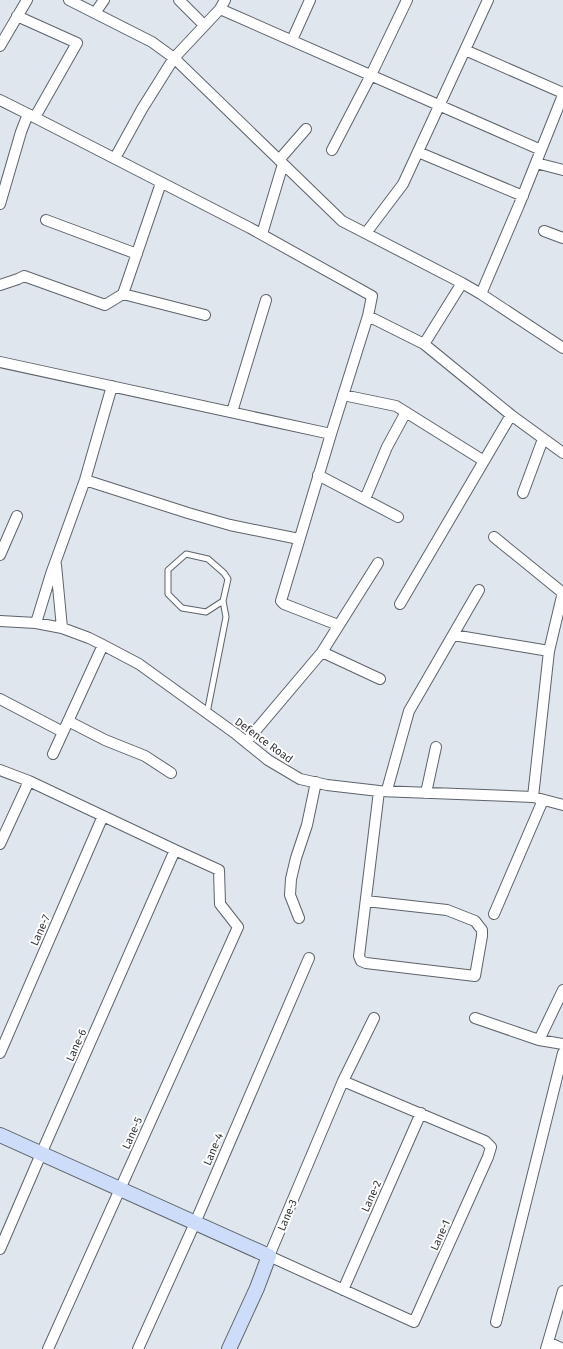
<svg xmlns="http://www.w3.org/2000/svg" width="563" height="1349" font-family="'Fira Sans',sans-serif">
  <rect width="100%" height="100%" fill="#dfe6ee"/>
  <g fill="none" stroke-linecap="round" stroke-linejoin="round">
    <defs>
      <path id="lane" d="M186,554L208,559L224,573L228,579L223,601L206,612L182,608L168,594V570Z
        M207,713L226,617L223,601"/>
      <path id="street" d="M69,0L152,42L174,58L342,221L462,283
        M179,0L204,25
        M220,9L541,150
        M95,13L104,0
        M17,16L77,43L35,117
        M292,40L310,0
        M0,46L27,0
        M465,50L563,93
        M563,95L519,205L481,294L563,348
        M0,100L28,114
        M332,150L371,75L407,0
        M418,152L523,196
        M115,158L142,109L174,58L220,9L225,0
        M279,160L306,129
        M536,163L563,170
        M161,183L123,294L205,315
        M0,204L21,132L28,114L250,228L372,296L368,316
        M46,220L137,254
        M544,231L563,238
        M366,233L403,184L488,0
        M262,234L283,164
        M0,285L18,279L24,276L105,305L123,294
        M424,344L511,415L563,453
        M0,362L331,434L368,316L424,344L462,283L481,294
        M343,395L396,406L484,461
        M232,412L266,300
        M331,434L281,601L284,604L338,625
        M318,475L398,517
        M85,480L188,513L230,525L299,539
        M523,493L543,439
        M365,499L387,447L406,412
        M494,537L563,593
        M0,555L17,516
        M56,565L62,628
        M400,604L511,415
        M0,621L36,623L62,628L89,638L103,645L139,664L236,734L268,760L300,779L327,785L379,791L533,797L563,805
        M36,623L51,574L85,480L112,386
        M453,635L549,651
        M322,652L380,679
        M0,699L63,732
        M68,721L105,740L145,756L171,773
        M246,742L322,652L378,563
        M53,754L103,645
        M0,770L29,781L175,850L219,870L220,904L238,927L48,1349
        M387,790L409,711L479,590
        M426,793L436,747
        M533,797L549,651L563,592
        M0,844L29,781
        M366,901L447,910L475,921L482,930V936L475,976L366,963L361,961L359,956L379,791
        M494,914L543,800
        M299,918L290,895L291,879L296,858L307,825L316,782
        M475,1018L539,1040L563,990
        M539,1040L563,1044
        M0,1053L103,816
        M343,1081L269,1256L414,1322L488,1157L491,1147L485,1141L343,1081L374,1018
        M0,1249L41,1154L175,850
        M343,1290L421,1113
        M496,1322L563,1053
        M548,1342L563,1349
        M138,1349L195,1223L309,958
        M546,1349L563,1291"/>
      <path id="secondary" d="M0,1135L269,1256L257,1288L229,1349"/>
    </defs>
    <use href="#lane" stroke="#5d636a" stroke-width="7"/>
    <use href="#street" stroke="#5d636a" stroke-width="12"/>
    <use href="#secondary" stroke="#5d636a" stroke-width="16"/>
    <use href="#lane" stroke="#fff" stroke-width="5"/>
    <use href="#street" stroke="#fff" stroke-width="10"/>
    <use href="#secondary" stroke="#cdddf9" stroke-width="14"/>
  </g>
  <g text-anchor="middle" stroke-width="4" stroke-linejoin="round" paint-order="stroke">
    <g font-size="11" fill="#333539" stroke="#fff">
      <text transform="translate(264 740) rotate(36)" y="4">Defence Road</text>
      <text transform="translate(40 930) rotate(-66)" y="4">Lane-7</text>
      <text transform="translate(76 1045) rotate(-66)" y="4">Lane-6</text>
      <text transform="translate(132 1133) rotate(-66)" y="4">Lane-5</text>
      <text transform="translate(213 1149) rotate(-67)" y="4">Lane-4</text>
      <text transform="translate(371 1196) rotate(-66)" y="4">Lane-2</text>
      <text transform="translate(287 1215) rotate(-67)" y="4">Lane-3</text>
      <text transform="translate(440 1235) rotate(-66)" y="4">Lane-1</text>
    </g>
  </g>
</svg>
